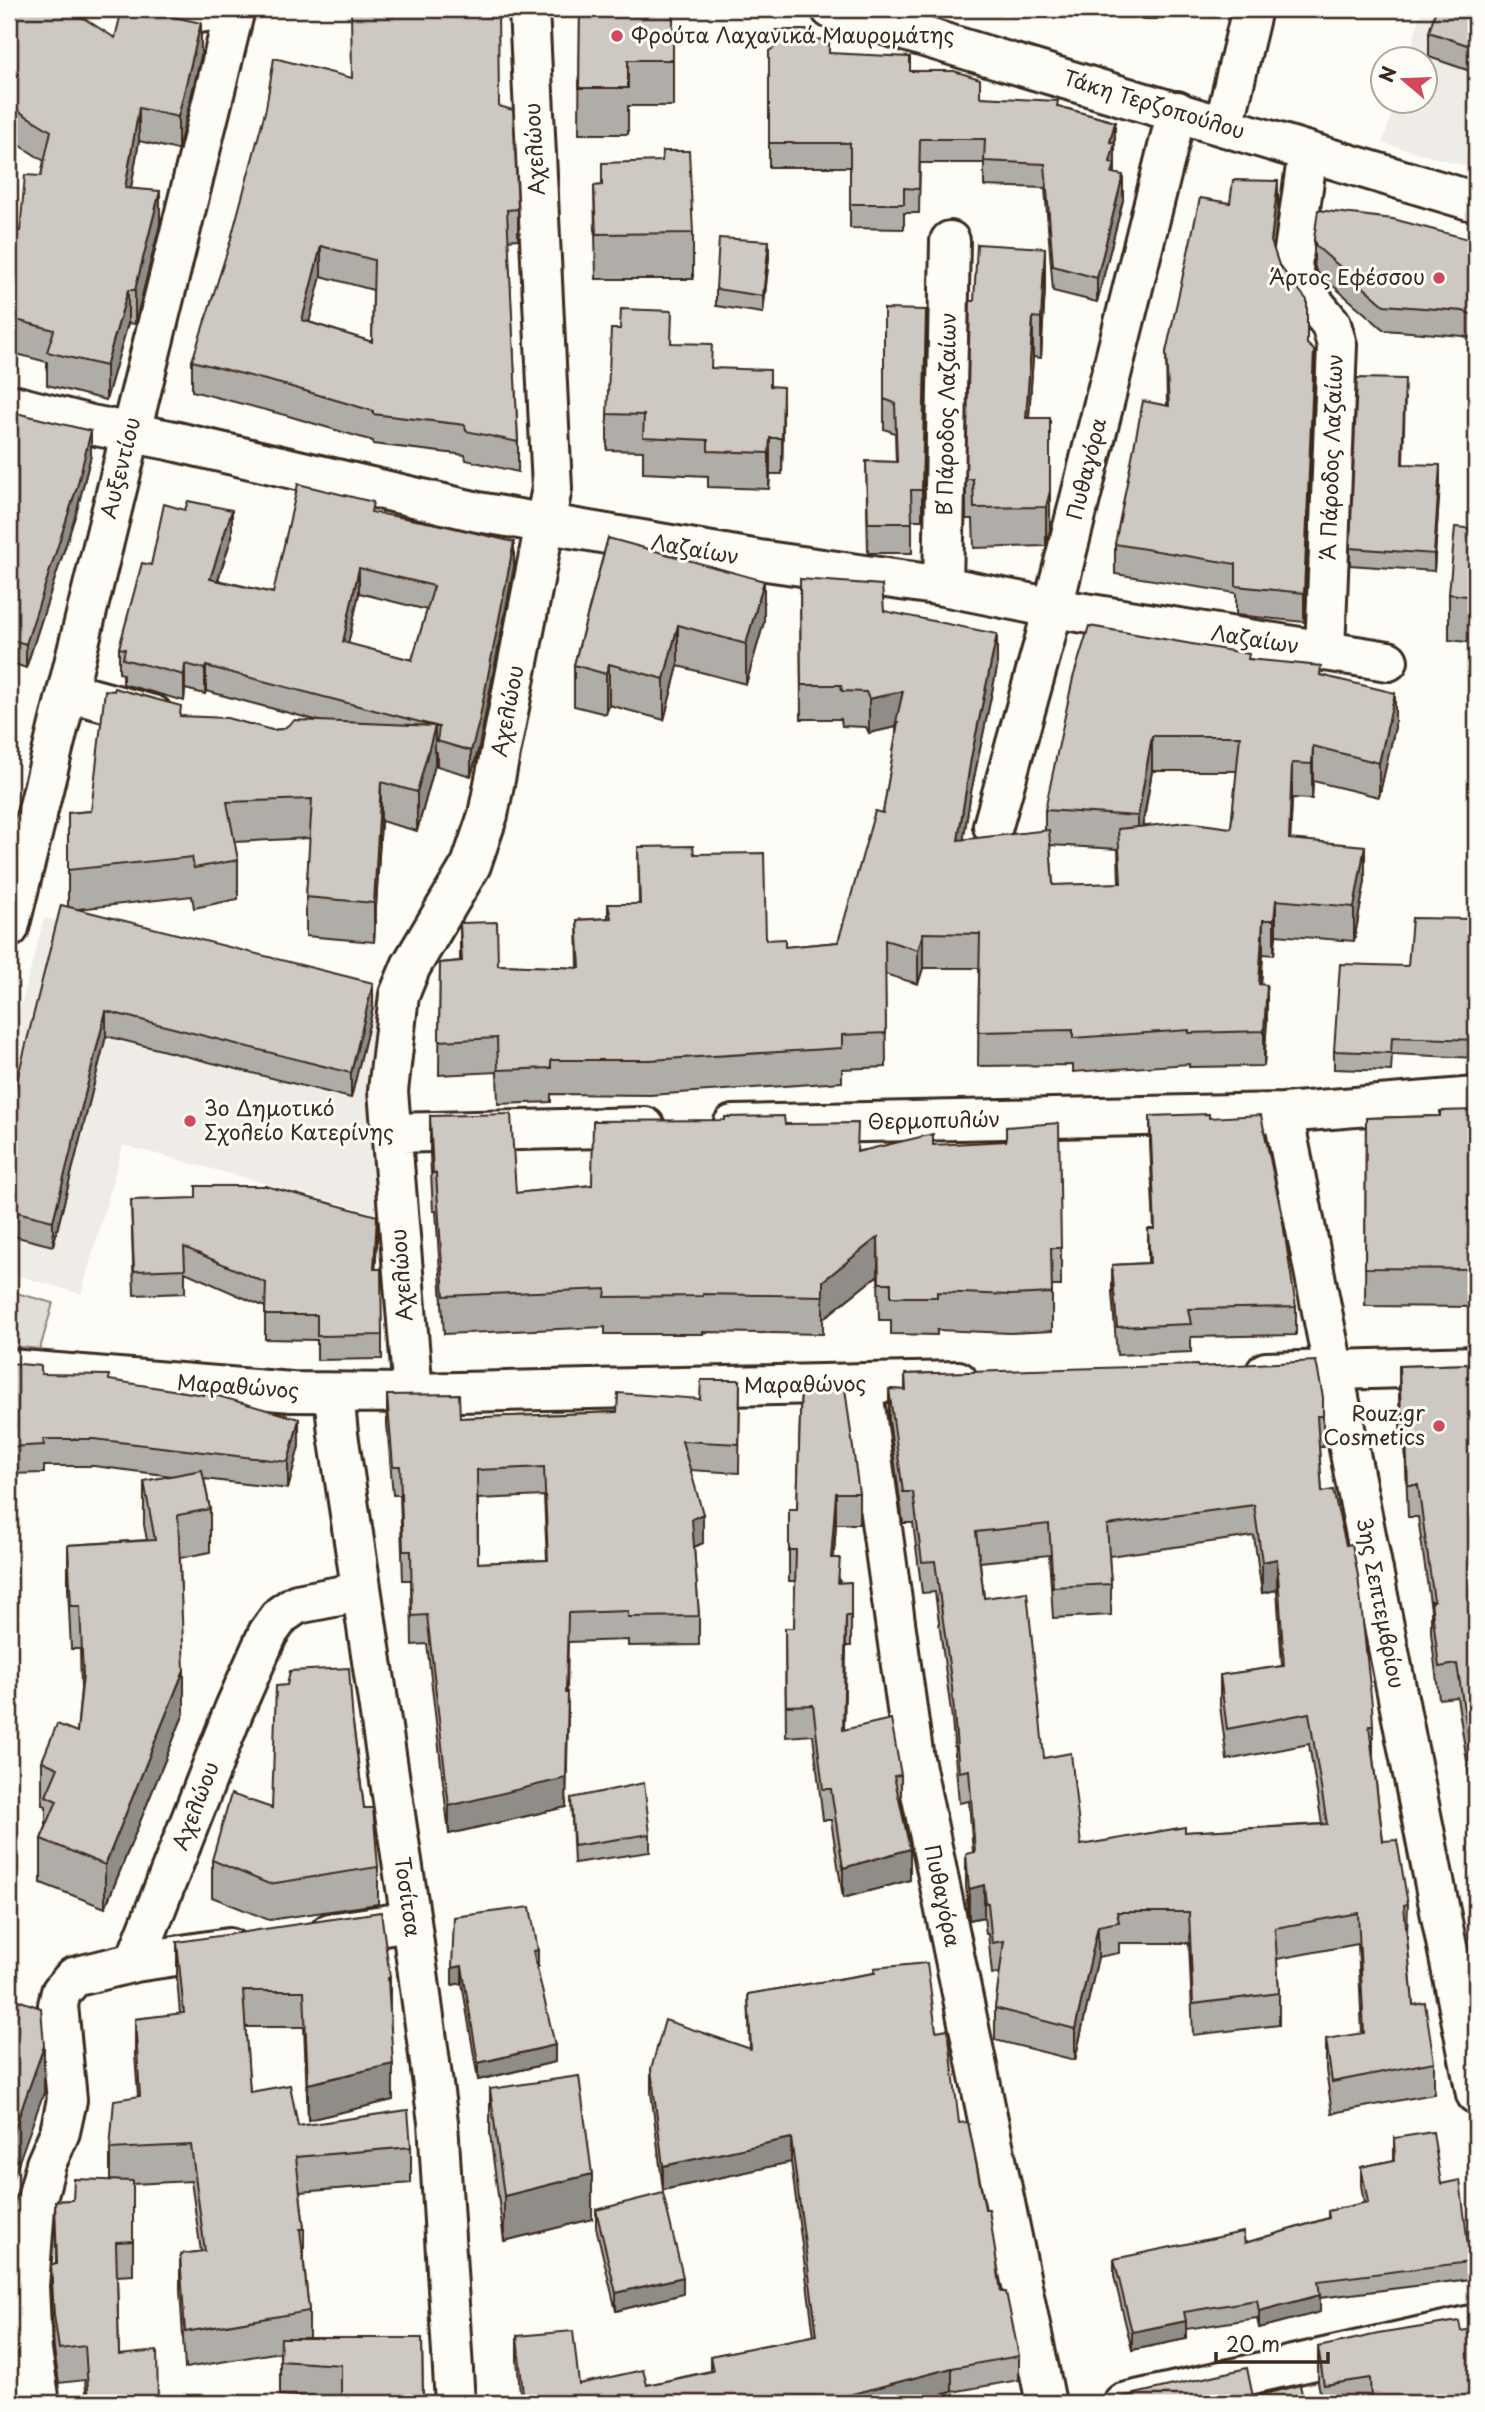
<svg xmlns="http://www.w3.org/2000/svg" width="1485" height="2412" font-family="'Playpen Sans',sans-serif">
  <rect width="100%" height="100%" fill="#fdfcf7"/>
  <filter id="ink" filterUnits="userSpaceOnUse"><feTurbulence type="fractalNoise" baseFrequency=".0143" numOctaves="2"/><feDisplacementMap in="SourceGraphic" scale="14" xChannelSelector="R" yChannelSelector="G"/><feConvolveMatrix kernelMatrix="1 2 1 2 8 2 1 2 1" color-interpolation-filters="sRGB"/></filter>
  <g filter="url(#ink)">
    <path fill="#efece7" d="M1422,9H1476V169L1383,143L1395,102H1426V60L1408,59Z
      M44,918L382,994L369,1097L382,1215L123,1145L81,1294L9,1273V1051Z"/>
    <path fill="#e1ded7" stroke="#8e847a" stroke-width="2" d="M9,1291L53,1303L40,1349L9,1346Z"/>
    <g fill="none" stroke-linecap="round" stroke-linejoin="round">
      <defs>
        <path id="street" d="M1224,126L1252,9
          M1308,152L1292,265L1296,281L1331,324L1337,345L1325,651
          M9,404L91,425L169,440L478,512L759,560L943,586L1053,608L1388,661
          M943,586L950,241
          M68,692L153,715
          M993,826L1045,639L1177,111
          M1283,1113L1476,2094
          M733,1125L1283,1113L1476,1097
          M391,1133L645,1127
          M862,1384L914,1759L1046,2403
          M413,1393L388,1091L399,995L411,966L471,865L488,815L552,488L529,9
          M330,1933L411,1921
          M135,1962L234,1710L268,1633L281,1615L297,1604L360,1592
          M40,2403L32,2351L29,2286L35,2206L46,2164L60,2132L67,2100L58,2005L61,1992L74,1977L135,1962L229,1948"/>
        <path id="secondary" d="M158,9L199,13L228,9
          M831,9L1476,202
          M9,928L235,9
          M9,1369L292,1392L413,1393L958,1381
          M1266,1372L1476,1366
          M334,1393L338,1434L411,1921L438,2122L455,2403
          M1123,2403L1476,2324"/>
      </defs>
      <use href="#street" stroke="#3b2a1e" stroke-width="44"/>
      <use href="#secondary" stroke="#3b2a1e" stroke-width="44"/>
      <use href="#street" stroke="#fdfcf7" stroke-width="38"/>
      <use href="#secondary" stroke="#fdfcf7" stroke-width="38"/>
    </g>
    <path fill="#b0aca7" stroke="#3b2a1e" stroke-width="2" fill-rule="evenodd" d="M9,9L115,38L201,56L178,150L139,141L131,188L160,224L135,324L128,323L106,400L47,385V362L9,352V228L20,231L41,176L44,161L10,139Z
      M580,9H673V106H628V134H579Z
      M1109,9H1159L1157,19H1144Z
      M1476,9V73L1429,57V32Z
      M809,40L829,53L910,71L980,97L1058,106L1115,122V173L1123,200L1097,302L1053,291L1045,188L984,186V163H920L919,213H904V229L850,228V167H769V51Z
      M352,77L499,106L518,209V239L508,240L518,442V472L466,460L465,455L373,444V441L285,415L192,391V361ZM321,276L373,290L372,342L309,322Z
      M594,186L693,233V279H596Z
      M1230,203L1278,210L1273,249L1307,344L1314,379L1304,622L1236,615V593L1115,574V544L1167,406L1166,352Z
      M1314,239L1476,241V340L1463,336L1384,330L1316,271L1314,264Z
      M769,258L763,313L716,306V289Z
      M1045,288L1041,358L1033,357L1029,418H1050V530L1046,546L974,548L973,519H966V479L974,301Z
      M884,309L926,340L922,520H912V553H868L866,461L896,462L895,433L884,429Z
      M672,343L712,368L770,386L783,423L782,474H770L769,489L708,487V476L643,473V451L607,450V414Z
      M1405,397L1403,464L1440,482L1434,571L1350,565V548Z
      M9,415L91,455L77,510L26,668L9,662Z
      M373,513L514,567L479,747L471,776L437,766V752L435,751V765L417,831L381,821L374,942L306,936V897L310,838L234,842L238,860V899L194,908L192,896L78,909L373,1008L351,1098L106,1036L53,1246L9,1235V1112L68,906V813L91,811L181,716L272,730L283,729L323,722L206,691L205,694L185,689L184,701L123,684V674L119,673V648L151,565L232,536L218,580L273,593ZM359,593L427,610L412,660L348,644Z
      M1476,529V643L1449,640V594Z
      M608,538L764,622L746,684L678,666L664,720L609,705L606,714L574,706V665Z
      M800,579L884,611L997,668L971,792L963,840L1045,831V810L1249,659L1321,675L1395,727L1379,797L1313,781L1312,799L1292,798L1290,839L1365,881L1354,941L1276,935L1274,955L1263,954L1261,984L1267,1019L1264,1066L1189,1067V1064L1073,1072V1065L978,1066L979,968H923L918,984L885,974L886,1067L842,1069V1082L650,1095L551,1094V1102L498,1104L497,1072L439,1075L440,963L460,961V923L498,965L578,968L577,920L608,918V904H639L638,847L694,854L766,940L785,947L838,942L883,813L896,736V727L869,733L866,727L842,726L841,719H801ZM1152,771H1237L1231,828L1143,826ZM1050,845L1118,849L1119,884L1053,885Z
      M1476,763V788H1474V770Z
      M1476,919V1058L1392,1054L1391,1071L1334,1069V1051L1408,966Z
      M1476,1110V1307L1365,1306L1366,1118L1440,1116Z
      M430,1116L516,1193L592,1185L785,1124L858,1151L933,1145L1061,1248V1286H1052V1331L1011,1333L937,1330V1335L891,1334V1320H879L878,1275L823,1319V1334L703,1332V1334H605V1327L444,1334L436,1211H433L430,1154Z
      M1150,1116L1209,1118L1296,1307V1335L1191,1337V1352L1117,1355L1112,1293V1265L1148,1263V1229H1154L1150,1144Z
      M131,1200L377,1240L375,1269L382,1335V1359L317,1360V1340L265,1339V1307L185,1272V1293L134,1295Z
      M9,1363L41,1374L109,1380L299,1446L288,1489L204,1479L210,1509V1552L180,1558L184,1713L105,1908L41,1883V1839L46,1827V1806L42,1805V1761L77,1732L81,1688L80,1649H71L68,1588V1545L147,1540L144,1525V1481L172,1476L94,1466H44V1473L9,1474Z
      M1476,1364V1842L1471,1814V1787L1457,1697L1439,1699L1431,1633V1610L1418,1517H1408L1405,1445L1401,1446L1399,1398V1366Z
      M1198,1367L1323,1416V1447H1319L1322,1492L1373,1726V1757L1383,1841L1408,1904L1407,1936L1413,2005L1434,2062V2094L1332,2113L1326,2070V2039L1362,2034L1358,1944L1277,1959L1279,1993V2025L1193,2035L1189,1943H1119V1953L1098,1957L1075,2060L995,2040V2008L1000,1973L992,1974L988,1934H986L984,1917L969,1920L968,1914L966,1885V1854L973,1853L969,1801L959,1803L952,1719L935,1592L922,1593L913,1523H903L889,1420V1389L905,1390V1374ZM1254,1536L1262,1593L1277,1590L1282,1666L1220,1675V1706L1227,1760L1309,1744L1322,1824L1185,1832L1081,1845L1044,1758L984,1598L980,1562L1049,1555L1053,1618L1111,1615V1584L1109,1556Z
      M740,1380L739,1473L690,1470L703,1543L694,1547L699,1616V1645L628,1646V1640L568,1642L567,1693L568,1722L566,1807L449,1834L427,1644L412,1645L411,1580H403L400,1495H393L387,1424V1395L460,1418L617,1412L700,1399ZM544,1496L547,1560L478,1563V1499Z
      M801,1386L859,1493V1524H836L834,1558L840,1583L851,1582V1646H846L844,1730L901,1775V1805H900L910,1880L843,1898L831,1820H823L813,1735L786,1737L785,1628H794L796,1581H789V1509H797Z
      M353,1723L364,1808L378,1867V1904L269,1920L212,1897V1860L272,1808Z
      M571,1798L650,1834V1852L574,1863Z
      M177,1942L390,1977V2011L393,2100L308,2120L304,2027H245L250,2092L298,2126L411,2147V2183L300,2192L304,2229V2263L309,2311V2338H422L423,2403H341V2399L280,2395V2352L185,2368L180,2290V2254L201,2252L191,2181L133,2184V2275L117,2276L119,2355L158,2403H87L85,2380L59,2383L54,2349L51,2298V2264H56L55,2201L73,2200L110,2180V2149L138,2096L135,2055V2019L180,2014L177,1978Z
      M538,1967L537,1968L555,2062L478,2080L462,1983L452,1985V1968Z
      M874,1968L936,2031L1001,2292L1019,2356V2380L952,2392L910,2403H521L517,2360V2336L579,2384L647,2385L710,2371V2356L814,2336L791,2162L663,2190L651,2092V2069L750,2049L748,1994L874,1973Z
      M490,2089L592,2219L504,2241L490,2134Z
      M1394,2138L1441,2184L1470,2262V2279L1320,2298V2312L1259,2328L1257,2318L1186,2329V2339L1132,2350L1114,2276V2259L1245,2243L1328,2218V2211L1364,2203L1361,2185V2167L1394,2160Z
      M596,2210L683,2294L616,2311L596,2227Z
      M1461,2331L1476,2403H1322L1318,2382V2347Z"/>
    <path fill="#908c88" stroke="#3b2a1e" stroke-width="2" d="M201,23V56L178,150V117Z
      M10,106V139L9,141V107Z
      M139,108V141L125,222V188Z
      M1115,122V188L1110,186V142Z
      M1123,175V200L1097,302V278Z
      M1278,181V210L1271,270V241Z
      M160,191V224L135,324V290Z
      M769,241V258L763,313V296Z
      M321,246V276L302,350V320Z
      M1045,248V288L1041,358V318Z
      M128,290V323L106,400V366Z
      M926,310V340L922,520V490Z
      M1033,317V357L1026,458V418Z
      M1314,350V379L1304,622V593Z
      M783,387V423L782,474V438Z
      M1050,418V530L1046,546V507Z
      M91,431V455L77,510L26,668V644Z
      M770,438V474L769,489V453Z
      M1440,465V482L1434,571V554Z
      M232,510V536L210,604V579Z
      M514,542V567L479,747L471,776V751Z
      M359,568V593L343,668V642Z
      M764,581V622L746,684V644Z
      M678,625V666L664,720V679Z
      M997,634V668L971,792L958,875V840L971,758Z
      M185,664V689L184,701V675Z
      M609,664V705L606,714V674Z
      M206,666V691L205,694V669Z
      M903,691L898,722H896V727L869,733V699Z
      M1395,693V727L1379,797V763Z
      M435,726V765L417,831V792Z
      M1152,736V771L1138,850V816Z
      M1313,746V781L1312,799V764Z
      M1292,763V798L1289,873V839Z
      M381,782V821L374,942V903Z
      M1365,846V881L1354,941V907Z
      M1276,900V935L1274,955V920Z
      M1263,920V954L1259,1019V984Z
      M923,933V968L918,984V950Z
      M373,983V1008L351,1098V1073Z
      M1267,985V1019L1264,1066V1031Z
      M106,1011V1036L53,1246V1221Z
      M377,1216V1240L374,1293V1269Z
      M878,1237V1275L823,1319V1334V1281Z
      M299,1419V1446L288,1489V1462Z
      M836,1493V1524L831,1589V1558Z
      M703,1514V1543L692,1548V1519Z
      M1277,1559V1590L1262,1593V1562Z
      M846,1616V1646L843,1761V1730Z
      M184,1670V1713L105,1908V1865Z
      M568,1693L566,1807L449,1834V1806Z
      M910,1849V1880L843,1898V1868Z
      M984,1885V1917L969,1920V1889Z
      M1098,1926V1957L1075,2060V2029Z
      M538,1950V1967L533,1968V1951Z
      M462,1966V1983L452,1985V1968Z
      M555,2045V2062L478,2080V2063Z
      M44,2046V2092L9,2189V2144Z
      M393,2064V2100L308,2120V2084Z
      M791,2138V2162L663,2190V2166Z
      M592,2174V2219L504,2241V2196Z
      M683,2277V2294L616,2311V2293Z
      M1320,2295V2312L1259,2328V2311Z
      M1186,2321V2339L1132,2350V2332Z
      M952,2368V2392L910,2403H818Z"/>
    <path fill="#cdc8c2" stroke="#3b2a1e" stroke-width="2" fill-rule="evenodd" d="M9,9H69L115,38L122,9H138L201,23L178,117L139,108L125,188L160,191L135,290H128L106,366L47,352L54,330L9,318V228L20,231L25,175L41,176L51,131L10,106L9,107Z
      M351,9H498L499,106L513,110L518,209L507,210L518,442L466,431L465,425L373,414V411L285,385L192,361L229,246L266,108L274,58L352,78ZM321,246L374,260L372,342L302,320Z
      M580,9H673V60H628V88H579Z
      M1436,9H1476V48L1429,32Z
      M775,30H809L808,40L829,39V53L910,57V71H954L980,79V97L1058,101L1057,106L1115,122L1110,142L1115,143L1110,162L1115,164L1112,173L1123,175L1097,278L1053,266L1045,164L984,161L985,139H920L919,189L904,188V204H850V143H769V51L775,47Z
      M663,151H689L693,233L596,234L594,186L602,185V163L662,161Z
      M1233,180L1278,181L1271,241L1279,265L1307,300V344L1314,350L1304,593L1236,586V564L1115,544L1143,401L1169,406L1166,352L1200,198L1230,203Z
      M1318,210L1393,219L1476,241V316L1463,311L1384,305L1316,246L1314,239Z
      M719,238L769,241L763,296L716,289Z
      M977,244L1045,248L1041,318L1033,317L1026,418H1050V491L1046,507L974,508L973,479H966L970,301H974Z
      M621,309L672,311L671,343L712,344L711,368L770,370V386L783,387L782,438H770L769,453L708,451V440L643,437L644,415L607,414L611,329H620Z
      M884,309L926,310L922,490H911L912,523H868L866,461L897,462L895,403L884,399Z
      M1357,378L1405,379L1402,464L1440,465L1434,554L1350,548Z
      M12,412L91,431L77,487L26,644L9,639V415L12,416Z
      M298,484L373,502L371,512L437,524L514,542L479,722L471,751L437,741L439,727L206,666L205,669L185,664L184,675L123,659L125,649L119,648L142,563L151,565L164,504L185,510L188,501L232,510L210,579L273,593ZM359,568L434,586L412,660L343,642Z
      M1455,527L1476,529V597L1449,594Z
      M608,538L764,581L746,644L678,625L664,679L609,664L606,674L574,665Z
      M800,579L882,585L884,611L997,634L971,758L958,840L1049,830L1053,885L1121,883L1118,829L1187,822L1231,828L1240,736H1152L1138,816L1045,810L1073,678L1089,626L1249,654L1248,659L1321,666L1320,675L1395,693L1379,763L1313,746L1312,764L1292,763L1289,839L1365,846L1354,907L1276,900L1274,920H1263L1259,984L1267,985L1264,1031L1189,1033V1030L1073,1038V1030L978,1032L980,934L923,933L918,950L885,940L886,1033L842,1035V1048L650,1060H551V1068L498,1070L497,1038L439,1041L440,963L462,961L460,923L497,922L498,965L580,968L577,920L611,918L608,904H640L638,847L693,846L694,854L764,853L766,940L785,939V947L838,942L875,811L883,813L898,722H896L903,691L869,699L866,692L842,691L841,685H801Z
      M114,688L181,706L180,716L227,718L272,730L283,729L295,720L435,726L417,792L381,782L374,903L306,897L312,799L227,802L238,860L194,868L192,857L68,870V813L91,811L105,690L114,691Z
      M61,905L373,983L351,1073L106,1011L53,1221L9,1210V1112Z
      M1412,918L1476,919V1040L1392,1037L1391,1053L1334,1051L1340,964L1408,966Z
      M1476,1110V1269L1365,1268L1366,1118L1440,1116V1111Z
      M511,1114L516,1193L592,1185L593,1121L725,1120V1117L784,1116L785,1124L858,1123L857,1152L933,1134V1145L1006,1141V1127L1059,1123L1061,1248H1051L1052,1293L1011,1295L937,1292V1297H891V1283H879L878,1237L823,1281V1296L703,1294V1296L605,1297L606,1289L444,1296L436,1173H433L430,1116Z
      M1209,1114V1118L1261,1115L1282,1216L1296,1307L1188,1309L1191,1324L1117,1327L1112,1265L1150,1263L1148,1229H1155L1150,1116Z
      M196,1186H266L377,1216L374,1269H381L382,1335L317,1336V1315H265L266,1283L184,1247L185,1269L134,1271L131,1200L196,1198Z
      M1316,1361L1323,1397V1416H1317L1322,1492L1333,1490L1346,1545L1352,1544L1358,1576L1372,1705L1373,1726H1369L1383,1841L1397,1840L1408,1904L1404,1905L1413,2005L1425,2003L1434,2062L1332,2082L1326,2039L1364,2033L1358,1913L1275,1928L1279,1993L1193,2004L1189,1912H1117L1119,1922L1098,1926L1075,2029L995,2008L1004,1941L992,1943L988,1903H986L984,1885L969,1889L966,1854L975,1852L969,1770L959,1772L952,1687L935,1561L922,1562L913,1492H903L889,1389L906,1390L905,1374L1197,1365L1198,1367ZM1254,1505L1262,1562L1277,1559L1284,1666L1220,1675L1227,1729L1309,1713L1327,1824L1185,1832V1827L1081,1845L1071,1753L1044,1758L1027,1592L984,1598L976,1532L1049,1524L1053,1587L1111,1584L1107,1525Z
      M9,1363L41,1366V1374L109,1375V1380L204,1395V1392L299,1419L288,1462L94,1439H43L44,1445L9,1447Z
      M1476,1364V1810L1471,1781H1475L1457,1664L1439,1667L1431,1601H1434L1418,1485H1408L1405,1413H1401L1399,1366Z
      M701,1380H740L739,1444L682,1441L703,1514L692,1519L699,1616L628,1617V1611L568,1613L566,1693H568L566,1778L449,1806L427,1615L412,1616L411,1551H403L400,1466H393L387,1395L459,1394L460,1418L617,1412L618,1393L700,1399ZM544,1467L548,1560L478,1563L477,1470Z
      M801,1386L845,1388L859,1493H836L831,1558H840L838,1583L851,1582V1616H846L843,1730L891,1719L901,1775L894,1776L910,1849L843,1868L831,1789H823L813,1705L786,1706L785,1628H794L796,1550H789V1509H797Z
      M202,1470L210,1509L178,1515L184,1670L105,1865L41,1839L57,1801L46,1796L58,1768L42,1761L57,1724L77,1732L83,1675L80,1606H71L68,1545L155,1540L144,1481Z
      M349,1668L353,1723L364,1808H373L378,1867L269,1884L212,1860L231,1794L272,1808L276,1686L287,1685L290,1671Z
      M644,1783L650,1834L574,1846L571,1798Z
      M530,1907L538,1950L533,1951L555,2045L478,2063L462,1966L452,1968L454,1917Z
      M381,1912L390,1977L388,1978L393,2064L308,2084L304,1991H243L250,2092L290,2085L298,2126L408,2110L411,2147L296,2157L304,2229H300L309,2311L185,2332L180,2254L205,2251L191,2145L110,2149L114,2100L140,2096L135,2019L184,2013L177,1942Z
      M927,1963L936,2031L948,2029L959,2123L968,2122L985,2209H989L1001,2292H1006L1019,2356L952,2368L818,2403H524L517,2336L573,2331L579,2384L643,2370L647,2385L713,2371L710,2356L817,2335L791,2138L663,2166L651,2069L665,2020L751,2049L748,1994L875,1973L874,1968Z
      M9,1997L41,2008L44,2046L9,2144Z
      M579,2076L592,2174L504,2196L490,2089Z
      M1433,2132L1441,2184L1460,2180L1470,2262L1318,2281L1320,2295L1259,2311L1257,2300L1184,2312L1186,2321L1132,2332L1114,2259L1243,2232L1245,2243L1329,2218L1328,2211L1368,2202L1361,2167L1395,2160L1394,2138Z
      M74,2179L133,2181V2241L116,2242L119,2355L157,2351L158,2403H89L85,2346L59,2349L54,2315L51,2264H57L55,2201L73,2200Z
      M663,2193L683,2277L616,2293L596,2210Z
      M1459,2321L1461,2331L1476,2328V2403H1371L1370,2378L1324,2385L1318,2347L1378,2334Z
      M281,2338H422L423,2400L414,2401V2403H341V2365L280,2361Z
      M1247,2368L1253,2397L1300,2385L1304,2403H1096Z"/>
  </g>
  <g fill="#d1495b" stroke="#fdfcf7" stroke-width="2.5">
    <circle cx="617" cy="36" r="7"/>
    <circle cx="1439" cy="278" r="7"/>
    <circle cx="190" cy="1121" r="7"/>
    <circle cx="1439" cy="1426" r="7"/>
  </g>
  <g text-anchor="middle" stroke-width="6" stroke-linejoin="round" paint-order="stroke">
    <g font-size="21" fill="#3b2a1e" stroke="#fdfcf7" text-anchor="start">
      <text x="631" y="43">Φρούτα Λαχανικά Μαυρομάτης</text>
      <text x="1425" y="285" text-anchor="end">Άρτος Εφέσσου</text>
      <text x="204" y="1116">3ο Δημοτικό<tspan x="204" dy="24">Σχολείο Κατερίνης</tspan></text>
      <text x="1425" y="1421" text-anchor="end">Rouz.gr<tspan x="1425" dy="24">Cosmetics</tspan></text>
    </g>
    <g font-size="21" fill="#3b2a1e" stroke="#fdfcf7">
      <text transform="translate(1154 105) rotate(17)" y="7">Τάκη Τερζοπούλου</text>
      <text transform="translate(535 149) rotate(-93)" y="7">Αχελώου</text>
      <text transform="translate(947 414) rotate(-89)" y="7">Β΄ Πάροδος Λαζαίων</text>
      <text transform="translate(1332 457) rotate(-88)" y="7">Α΄ Πάροδος Λαζαίων</text>
      <text transform="translate(121 468) rotate(-76)" y="7">Αυξεντίου</text>
      <text transform="translate(1087 469) rotate(-76)" y="7">Πυθαγόρα</text>
      <text transform="translate(695 550) rotate(10)" y="7">Λαζαίων</text>
      <text transform="translate(1255 640) rotate(9)" y="7">Λαζαίων</text>
      <text transform="translate(508 711) rotate(-79)" y="7">Αχελώου</text>
      <text transform="translate(934 1121) rotate(-1)" y="7">Θερμοπυλών</text>
      <text transform="translate(402 1275) rotate(-94)" y="7">Αχελώου</text>
      <text transform="translate(805 1385) rotate(-1)" y="7">Μαραθώνος</text>
      <text transform="translate(238 1387) rotate(4)" y="7">Μαραθώνος</text>
      <text transform="translate(1380 1603) rotate(79)" y="7">3ης Σεπτεμβρίου</text>
      <text transform="translate(196 1806) rotate(-69)" y="7">Αχελώου</text>
      <text transform="translate(942 1896) rotate(78)" y="7">Πυθαγόρα</text>
      <text transform="translate(407 1897) rotate(82)" y="7">Τοσίτσα</text>
    </g>
  </g>
  <rect width="1485" height="2412" fill="none" stroke="#fdfcf7" stroke-width="35"/>
  <rect x="18" y="18" width="1450" height="2377" fill="none" stroke="#3b2a1e" stroke-width="2.5" filter="url(#ink)"/>
  <g transform="translate(1404 80) rotate(289)"><circle r="33" fill="#fdfcf7" stroke="#afa8a0" stroke-width="2"/>
  <path d="M0-5L12 26L0 18L-12 26Z" fill="#d1495b"/>
  <text y="-10" font-size="19" font-weight="bold" text-anchor="middle" fill="#3b2a1e">N</text>
  </g>
  <path d="M1216 2352v10h112v-10" fill="none" stroke="#3b2a1e" stroke-width="3.5"/>
  <text x="1226" y="2352" font-size="21" fill="#3b2a1e" stroke="#fdfcf7" stroke-width="5" paint-order="stroke">20 m</text>
</svg>
